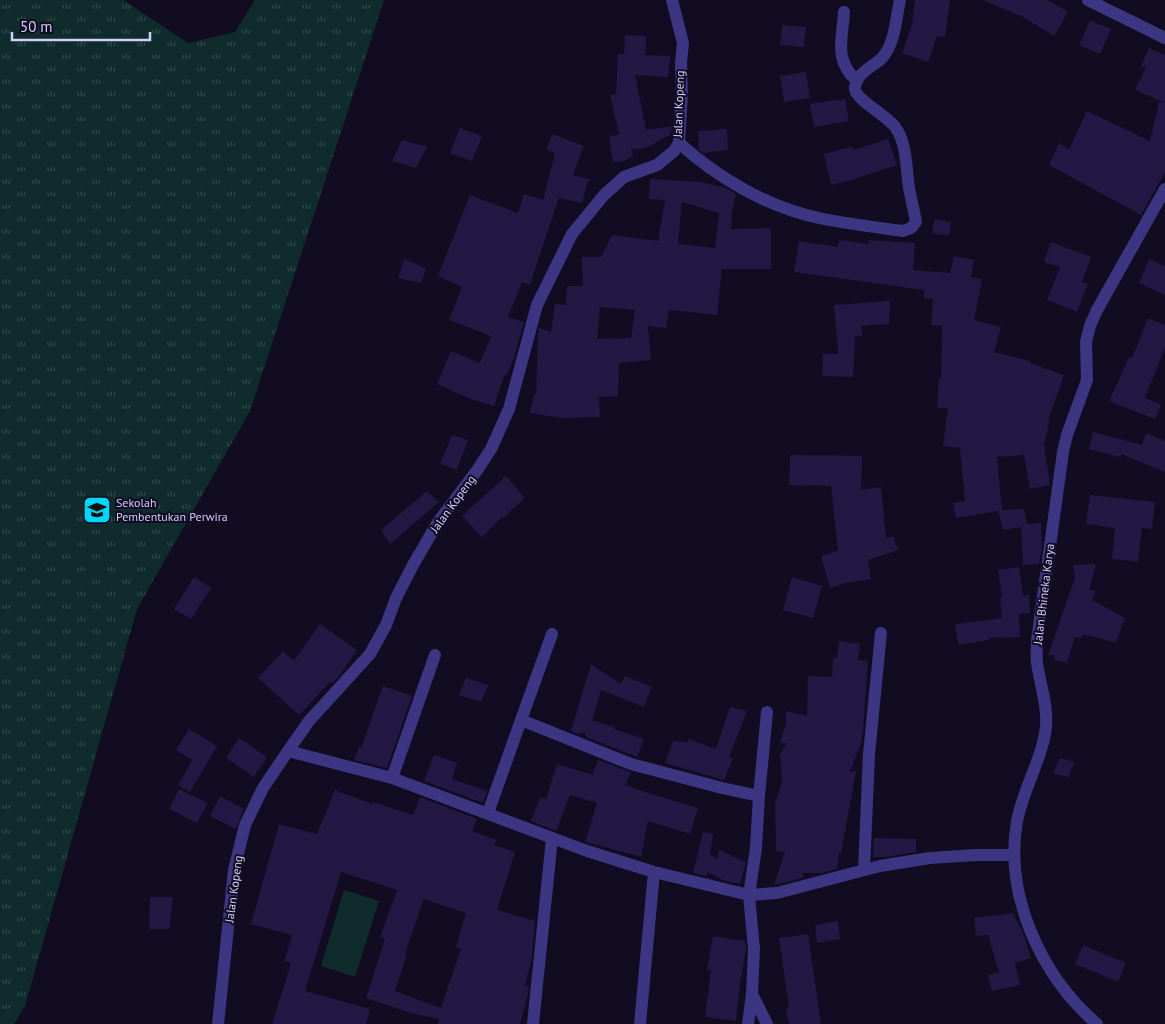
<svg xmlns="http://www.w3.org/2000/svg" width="1165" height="1024" font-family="'PT Sans',sans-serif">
  <defs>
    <pattern id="grass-tufts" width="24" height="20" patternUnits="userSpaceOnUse" patternTransform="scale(1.25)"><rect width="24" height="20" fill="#0f2b2b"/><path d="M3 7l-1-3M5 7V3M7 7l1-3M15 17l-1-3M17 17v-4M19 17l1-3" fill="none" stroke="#31494b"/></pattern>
  </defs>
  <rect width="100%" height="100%" fill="#110c21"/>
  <path fill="url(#grass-tufts)" d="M0,0H123L188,43L235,32L255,0H384L250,411L137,609L25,1006L14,1024H0Z"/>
  <path fill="#0f2b2b" d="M344,890L379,901L355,977L321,966Z"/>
  <path fill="#221843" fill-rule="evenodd" d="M915,0H950L945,37L937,36L928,62L902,53L912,24Z
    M983,0H1048L1068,12L1054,36L1023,17Z
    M1090,20L1111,29L1100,54L1079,45Z
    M782,25L806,27L804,47L780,45Z
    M625,35L646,36L645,55L670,56L668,77L635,75L646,130L672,126L671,134L648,147L631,150L633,156L624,161L613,162L609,137L619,134L610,95L616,94L618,54H624Z
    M1149,48L1165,55V103L1135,90L1146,68L1141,66Z
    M806,72L810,98L784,102L780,76Z
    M845,99L849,121L814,127L810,104Z
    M1159,102L1165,103V172L1141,215L1049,165L1059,143L1069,149L1087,111L1150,141Z
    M460,128L482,136L472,161L450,153Z
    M727,129L728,150L703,153L699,150L698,131Z
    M552,134L584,146L573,175L591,180L588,182L582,203L559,198L530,285L522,282L508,317L524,322L514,358L507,375L505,374L494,406L468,398L437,384L451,351L480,363L491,336L449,320L462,287L438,276L470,195L518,213L524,194L543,200L555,153L546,149Z
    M888,139L897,165L852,180L831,185L824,154L852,147L853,150Z
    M402,140L427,147L416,168L392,161Z
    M650,179L701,182L726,188L736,194L732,211L731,229L771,228V269H722L717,315L669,310L666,328L648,326L651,360L619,363L618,396L599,397L600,417L561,418L530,413L534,394H536L538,334L539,328L551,332L555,304L566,305L567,286H583L582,257H601L612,235L658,241L665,200L649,199ZM682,202L719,213L715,248L678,244ZM600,307L635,310L631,338L597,339Z
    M934,219L951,222L949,236L932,233Z
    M839,240L869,244V240L915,243L913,270L950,273L954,256L974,260L971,277L982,279L974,320L1001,327L994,352L1030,361V363L1064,375L1048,420H1050L1044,444L1050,485L1030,489L1024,455L997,457L1002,510L1024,509L1027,524L1041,523L1042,546L1039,564L1023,565L1021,527L1003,530L998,511L956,518L953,503L965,501L960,448L943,446L948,408H937L939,378H941L942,326L931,325L933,299L924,298V290L794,272L799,241L838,247Z
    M1051,242L1091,257L1082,282L1088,284L1077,312L1047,300L1060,267L1044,262Z
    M404,259L426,268L421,283L398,278Z
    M1149,259L1165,266V295L1139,283Z
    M890,301L889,324L861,326L862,336H855L853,377L822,376L823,354H838L834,305Z
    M1148,318L1165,325V347L1145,398L1161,405L1155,419L1109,401L1129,357L1132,358Z
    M1093,432L1142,445L1146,433L1165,441V472L1121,454L1120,457L1089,449Z
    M452,435L468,440L457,470L440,464Z
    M790,455L862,456L861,490L881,487L886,538L893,536L898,550L868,560L871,579L846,583L830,588L821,556L838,551L831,486L789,485Z
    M506,476L525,498L503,518L502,517L482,537L462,516Z
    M427,491L439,502L390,544L381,530Z
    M1090,495L1155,502L1152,529L1142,528L1138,562L1112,559L1115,528L1086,524Z
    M1096,564L1089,590L1096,591L1092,600L1125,618L1116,643L1083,634L1082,638L1075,637L1067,663L1055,660L1054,655H1048L1075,578L1073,565Z
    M1019,567L1023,596L1029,595L1030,613L1019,614L1020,637L989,638V640L958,645L955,624L1002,618L1000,598L1002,597L998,570Z
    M194,577L211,588L191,619L174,609Z
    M792,577L822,586L813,618L783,610Z
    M320,624L357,650L339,676L332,683L330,682L299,715L258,678L283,651L294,661Z
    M839,641L860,644L858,660L868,661L863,732L861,743L850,772L856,771L841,853H839L837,869L822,873H803V878L774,885L785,852L776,851L775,803L782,783L780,754L787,743H780L786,723V711L807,716L808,676L832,677L833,658H837Z
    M591,664L621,684L625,676L652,687L644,707L601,690L592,720L614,727V729L644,739L637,757L586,737L584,732L577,734L571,731Z
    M466,678L488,685L481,702L459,695Z
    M383,686L412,696L387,768L354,760L359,747L361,748Z
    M730,707L747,711L729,757L733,758L724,780L665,763L673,741L688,742V739L716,749Z
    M189,729L217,746L190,792L178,785L192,760L176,750Z
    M239,738L267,757L254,777L226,758Z
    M434,755L457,763L452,779L487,791L483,803L424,781Z
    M1060,758L1075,762L1068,777L1053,773Z
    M598,760L631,772L625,785L632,787V788L698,808L690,834L648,821L641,857L590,843L585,842L597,803L570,795L556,831L531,821L540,797L546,799L557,764L593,775Z
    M179,789L208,803L197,823L169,809Z
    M335,790L372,804L373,802L413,815L420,797L477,819L472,831L496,840L494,845L515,852L497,910L535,921L532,957L525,986H529L528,994L520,1024H438L439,1019L411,1013L366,998L385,939L380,937L397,890L341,872L305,991L370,1009L366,1024H272L291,963L284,961L292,935L251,924L279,824L317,834ZM424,899L466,913L456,947L461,949L441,1008L395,991L407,954L405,953Z
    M220,796L244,809L236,829L210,816Z
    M703,832L713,834L710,854L717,859L719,850L746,862L740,884L725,881L707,872V876L693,873Z
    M874,838L916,839V852L886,857H873Z
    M150,897H173L169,929H149Z
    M1013,913L1022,931L1031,958L1015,963L1020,985L992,991L988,975L999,972L988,935L976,936L974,918Z
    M838,921L840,939L817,943L815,925Z
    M808,934L821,1024H789L786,1008H789L779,938Z
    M713,936L745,941L746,949L740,984L736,1021L705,1017L711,970H707Z
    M1083,945L1126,963L1118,982L1075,964Z"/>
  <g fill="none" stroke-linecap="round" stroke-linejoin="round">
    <path stroke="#3c3682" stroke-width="12" d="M1088,0L1165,38
      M844,12C842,41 834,60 857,81
      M679,143C718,178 767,207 819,218C847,224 875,227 903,231L911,228L916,222C914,210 911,199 909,188C906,168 907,145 896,128C888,116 856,100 855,89C854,74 874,66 882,58C895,44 896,18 900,0
      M521,720L552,634
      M288,751L392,778L587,851L654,872L749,895L777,893L880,866L930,858L976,855H1013
      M392,778L435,655
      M759,796L767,712
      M488,813L521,720L631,764L722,788L759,796L756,848L749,895L754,949L752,994L767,1024
      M864,870L869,754L881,633
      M218,1024L234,870L245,825L263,788L288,751L309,721L370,654L386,625L396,598L413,565L438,522L478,469L491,449L509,409L537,305L572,234L604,195L624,177L657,165L674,151L679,143L682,94L681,63L683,43L672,0
      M533,1024L552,838
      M640,1024L654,872
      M748,1024L752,994"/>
    <path stroke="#3c3682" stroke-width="12" d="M1097,1024C1041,976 1004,895 1017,821C1023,789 1042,760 1046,727C1048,706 1040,684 1037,663C1036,656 1037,648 1037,640L1063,452L1067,435L1087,380L1086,342L1090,326L1097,310L1165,189"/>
  </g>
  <defs>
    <symbol id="university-square" viewBox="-11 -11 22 22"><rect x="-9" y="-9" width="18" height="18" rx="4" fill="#00d6f8" stroke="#110c21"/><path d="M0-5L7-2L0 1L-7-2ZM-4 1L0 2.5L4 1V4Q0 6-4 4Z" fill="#111"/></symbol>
  </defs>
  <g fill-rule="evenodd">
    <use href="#university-square" x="81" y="494" width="32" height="32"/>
  </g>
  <g text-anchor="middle" stroke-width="4" stroke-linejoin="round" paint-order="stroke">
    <g font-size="12" fill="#d4cdff" stroke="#110c21">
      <text transform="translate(679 104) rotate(-88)" y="4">Jalan Kopeng</text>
      <text transform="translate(453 504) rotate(-54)" y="4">Jalan Kopeng</text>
      <text transform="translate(1044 594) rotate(-83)" y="4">Jalan Bhineka Karya</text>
      <text transform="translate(234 889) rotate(-82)" y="4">Jalan Kopeng</text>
    </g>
    <g font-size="12" fill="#d4cdff" stroke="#110c21" text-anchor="start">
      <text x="116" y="507">Sekolah<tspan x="116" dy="14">Pembentukan Perwira</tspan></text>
    </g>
  </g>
  <path d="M12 32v8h138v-8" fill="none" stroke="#d4cdff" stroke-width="2.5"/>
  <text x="20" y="32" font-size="15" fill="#d4cdff" stroke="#110c21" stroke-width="4" paint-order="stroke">50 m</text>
</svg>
